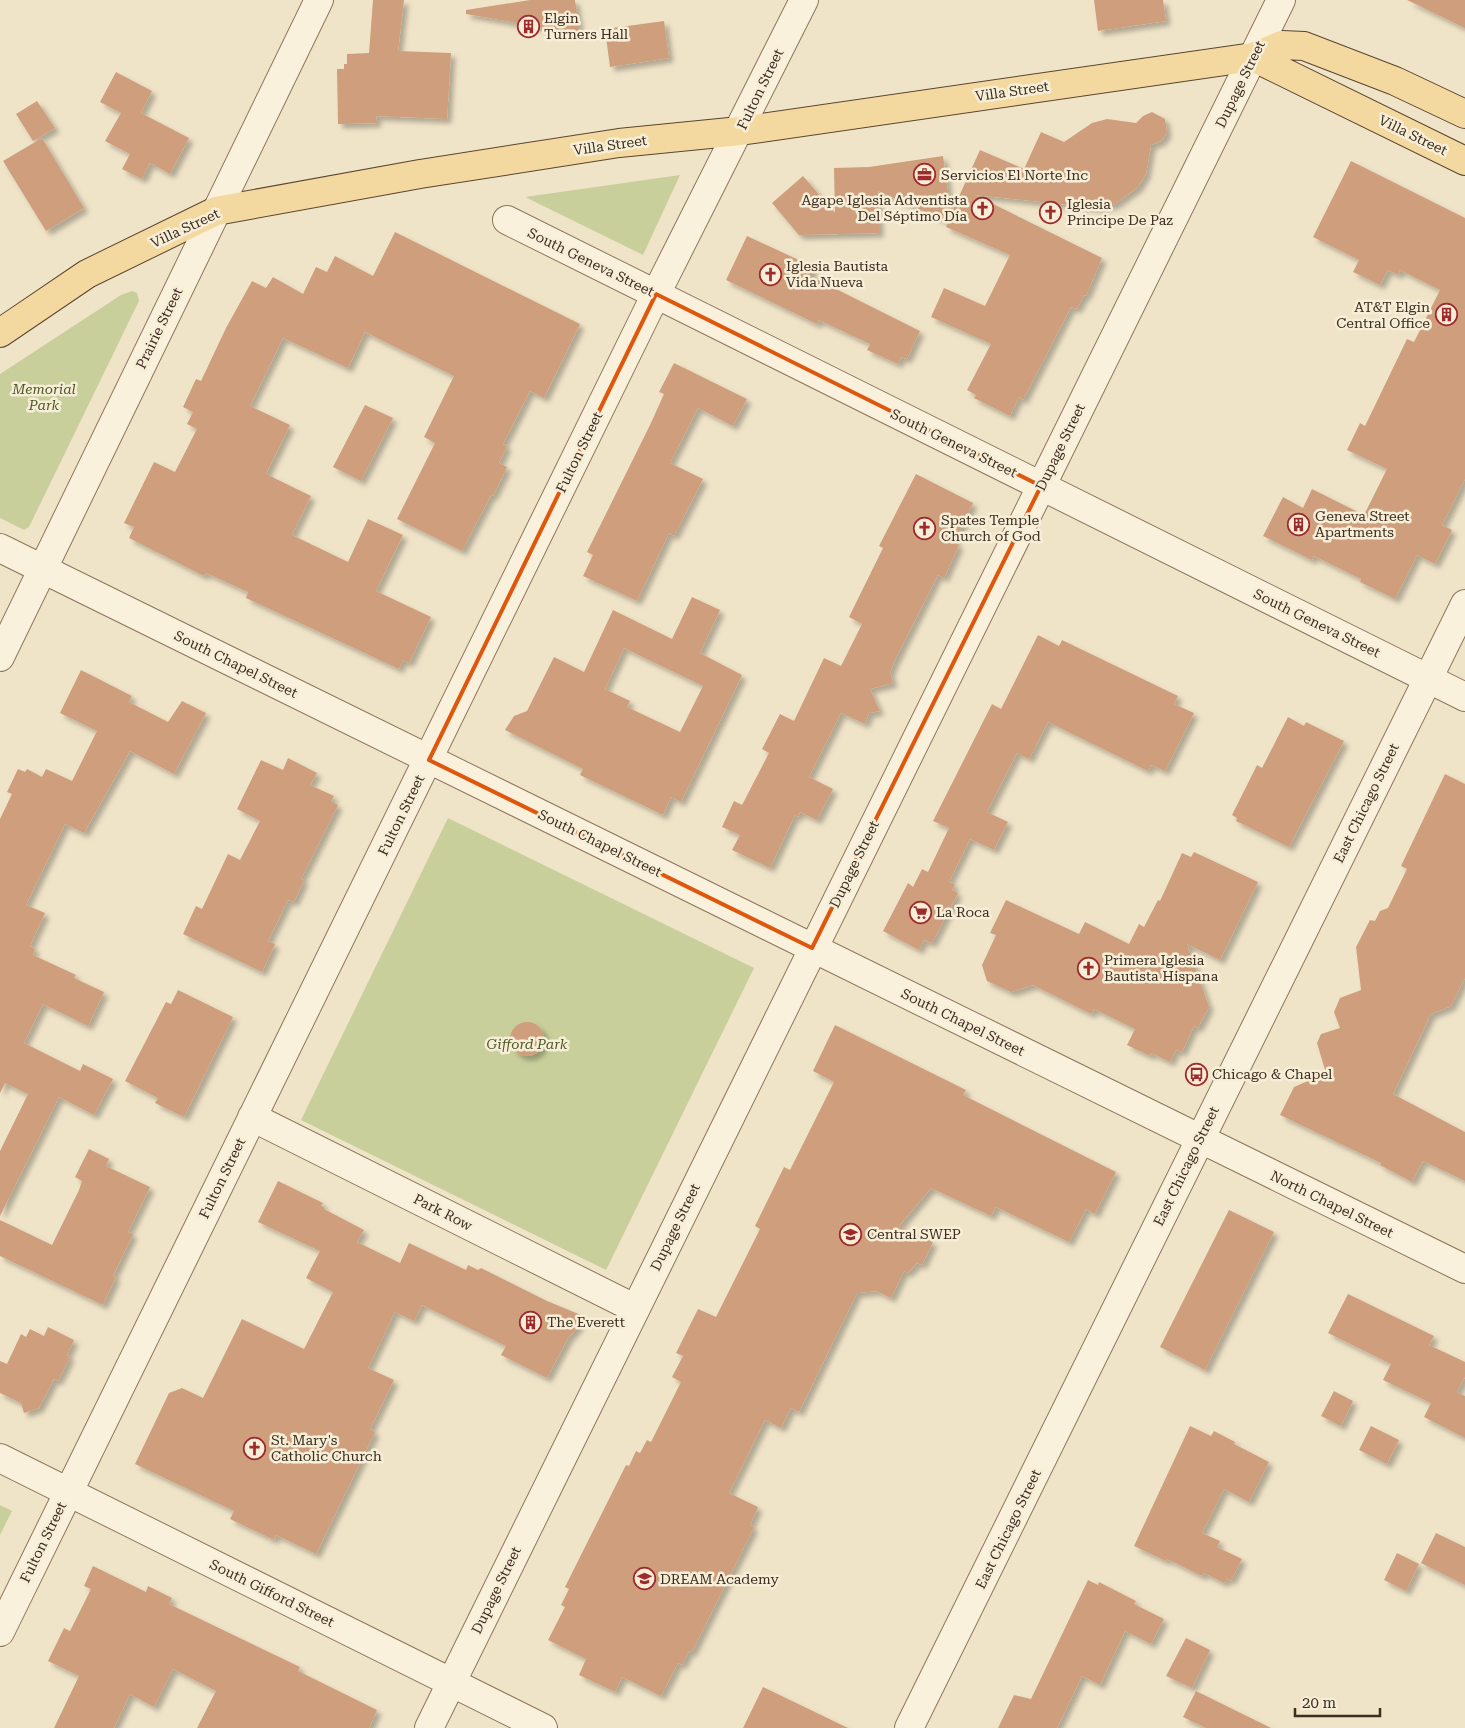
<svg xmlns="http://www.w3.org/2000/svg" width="1465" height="1728" font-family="'Roboto Serif',serif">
  <defs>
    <filter id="shadow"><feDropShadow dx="4.5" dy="4.5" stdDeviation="2.5" flood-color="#0004"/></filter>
  </defs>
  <rect width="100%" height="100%" fill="#f0e4c8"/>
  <path fill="#c9cf9b" d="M680,175L643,255L525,197Z
    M132,291L137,293L139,301L29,527L24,530L0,518V374L121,295Z
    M448,818L754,968L606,1270L301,1120Z
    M0,1505L12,1511L0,1535Z"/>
  <path fill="#cf9f7d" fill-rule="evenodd" filter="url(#shadow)" d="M373,0H404L398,51L451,53L447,119L376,116L377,123L338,124L337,69H344V64H347V54L369,53Z
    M530,0H575L580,34L466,14V10Z
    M1094,0H1163L1166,21L1098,31Z
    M1407,0H1465V28Z
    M664,21L669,58L610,67L605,29Z
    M116,72L152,91L141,113L189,138L170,174L150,163L142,179L122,169L130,154L105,141L121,113L100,102Z
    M37,101L55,128L33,141L16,114Z
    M1152,112L1165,119L1167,133L1161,141L1151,145L1146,174L1138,187L1115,204L1099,208L975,195L1102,258L1086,296L1084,295L1077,309L1071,307L1023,400L1019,397L1010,416L974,398L976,395L967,390L991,344L931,317L944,288L985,306L1010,255L946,227L948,222L878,191L879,233L799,235L772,203L803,176L835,213L834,168L869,167L943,156L951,214L980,150L1024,169L1041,132L1064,142L1092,123L1107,119L1136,123L1143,116Z
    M42,138L84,208L46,231L3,161Z
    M1351,161L1465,218V479L1442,525L1452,530L1435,564L1417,555L1395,599L1360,582L1361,579L1314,556L1312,560L1263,536L1283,497L1303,508L1312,489L1364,515L1387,469L1347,450L1360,423L1365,426L1407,339L1414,342L1440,290L1400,270L1398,275L1388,270L1380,285L1353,272L1359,260L1313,237Z
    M395,232L580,324L544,398L530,391L503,444L507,446L499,463L507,467L493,496L491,495L462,551L397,519L435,443L424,437L454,376L365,332L348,368L283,338L250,406L290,425L266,474L311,496L292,535L348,562L368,519L403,535L376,591L431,617L409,663L403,660L399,669L246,598L248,592L206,573L204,576L129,538L134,527L124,523L154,462L175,472L197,429L187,424L193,412L183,407L196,379L201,381L226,328L252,281L266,288L273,277L303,294L316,267L327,272L335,256L373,276Z
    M747,236L814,267L810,276L920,331L907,359L901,357L898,364L867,350L870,344L819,320L817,324L726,280Z
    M674,363L747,399L733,426L698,408L670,463L703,479L674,536L669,533L637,601L583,576L593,555L587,552L650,425L664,394L659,392Z
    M365,405L393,418L361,481L333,467Z
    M916,474L973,503L954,542L959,545L944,578L938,575L894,662L890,672L893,683L870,689L880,711L869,713L865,724L841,713L809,777L833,789L817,820L800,812L798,817L795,815L770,868L732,850L740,835L722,827L734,801L742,805L769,753L762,749L780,714L794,721L824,658L841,666L862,624L849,617L883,548L879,546Z
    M692,597L720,610L700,653L742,675L681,802L671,797L663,815L580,775L583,769L505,730L514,716L527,711L554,657L584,672L613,610L672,639ZM624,648L703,686L680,732L627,707L630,701L605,689Z
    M1038,635L1059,646L1062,640L1178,696L1174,704L1194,713L1165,771L1151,765L1148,771L1048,722L1029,759L1017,753L987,812L1008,822L994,850L970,839L949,882L955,884L952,890L958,893L932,943L924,940L919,950L883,931L908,883L913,887L922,869L928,872L949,828L933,821L992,704L1001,709Z
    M81,670L132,696L129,702L168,722L182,701L206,713L174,774L130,751L84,833L65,824L26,905L45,913L30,946L35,949L33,955L76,975L74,978L104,992L88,1026L43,1004L24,1043L80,1071L83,1064L113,1079L94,1115L59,1097L0,1216V1151L28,1094L5,1083L0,1093V819L12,794L7,792L18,769L25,772L27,769L42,777L46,769L72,781L97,731L60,713Z
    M1288,717L1304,726L1306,722L1344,741L1289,847L1236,821L1237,818L1232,815L1257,765L1262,768Z
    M288,758L317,773L310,785L334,796L331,801L338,805L301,879L304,880L294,902L288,900L268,941L275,944L262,972L183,934L196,906L202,909L228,854L240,860L260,821L237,809L261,760L283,770Z
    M1445,774L1465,784V978L1451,1006L1431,1014L1393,1094L1465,1132V1181L1423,1161L1412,1182L1380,1165L1381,1163L1280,1115L1294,1087L1326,1073L1317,1043L1321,1034L1340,1028L1334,1012L1340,998L1361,990L1356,947L1370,920L1375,921L1380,911L1388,908L1407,869L1401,866Z
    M1194,852L1258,882L1220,960L1187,944L1209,1007L1198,1028L1194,1026L1182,1052L1176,1050L1170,1062L1151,1053L1150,1056L1127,1045L1135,1029L1094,1009L1091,1014L1033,985L1011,992L987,981L982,965L996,935L990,933L1006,900L1079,934L1085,922L1129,944L1139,924L1144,927L1158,900L1160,901L1182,853L1191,857Z
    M178,990L233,1017L184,1117L155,1103L158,1098L125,1081L166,1002L171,1004Z
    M510 1039a17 17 0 1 1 34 0a17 17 0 1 1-34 0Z
    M835,1025L966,1090L963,1095L1116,1172L1095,1214L1086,1209L1069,1242L996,1207L991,1216L931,1188L899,1226L933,1242L922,1265L917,1263L908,1273L904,1271L891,1298L876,1291L857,1293L799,1412L791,1408L781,1428L765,1420L729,1493L758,1507L750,1525L754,1527L692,1652L689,1651L682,1665L678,1663L661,1696L622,1677L615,1692L579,1675L586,1659L548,1640L565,1607L561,1605L569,1589L565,1587L626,1465L629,1466L636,1451L640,1453L647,1440L651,1442L681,1382L672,1377L683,1356L676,1353L698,1309L716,1317L760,1229L755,1226L784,1167L790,1170L834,1082L813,1071Z
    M89,1149L109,1159L106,1166L150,1187L128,1232L133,1234L113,1276L116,1277L103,1305L0,1256V1220L52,1245L79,1190L82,1181L75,1177Z
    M278,1181L323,1203L321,1206L325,1208L324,1209L364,1230L357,1242L400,1263L409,1243L466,1270L468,1265L478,1270L481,1268L547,1301L581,1315L578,1327L568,1338L547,1378L501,1355L506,1346L422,1305L414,1321L395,1312L368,1368L394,1380L370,1429L375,1432L316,1554L276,1535L274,1540L230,1519L234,1511L135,1464L169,1393L182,1388L203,1398L242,1319L304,1349L333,1292L306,1278L320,1251L258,1222Z
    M1229,1210L1274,1232L1205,1370L1160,1347Z
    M1348,1294L1434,1336L1429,1345L1465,1362V1377L1457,1392L1465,1396V1438L1424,1417L1431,1403L1383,1380L1391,1364L1328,1333Z
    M48,1327L74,1340L67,1355L70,1357L58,1381L54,1379L39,1408L24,1413L21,1403L0,1393V1361L7,1364L21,1334L26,1337L30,1329L44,1336Z
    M1334,1391L1353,1401L1341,1426L1321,1416Z
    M1190,1426L1211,1436L1214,1431L1235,1442L1234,1444L1269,1462L1249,1502L1224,1489L1202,1533L1220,1541L1217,1547L1242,1559L1231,1581L1227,1578L1224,1583L1204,1573L1202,1576L1167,1559L1166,1561L1134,1546Z
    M1371,1426L1399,1440L1387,1464L1359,1450Z
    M1436,1533L1465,1547V1585L1421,1563Z
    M1397,1553L1419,1564L1406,1591L1384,1580Z
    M93,1566L146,1592L148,1586L172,1598L169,1604L300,1667L298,1671L377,1710L369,1728H197L216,1691L173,1669L154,1707L130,1694L114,1728H54L79,1676L48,1661L64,1628L70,1631L91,1589L84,1586Z
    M1088,1580L1098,1585L1099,1582L1136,1601L1134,1604L1164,1619L1151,1644L1125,1631L1100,1685L1082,1676L1057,1728H998L1014,1695L1031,1699Z
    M1186,1638L1210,1650L1192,1688L1166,1676Z
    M763,1687L848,1728H743Z
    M1196,1691L1271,1728H1206L1183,1717Z"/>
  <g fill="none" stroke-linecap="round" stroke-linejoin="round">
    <defs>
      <path id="minor" d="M507,220L1465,697
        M0,548L1465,1269
        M0,657L319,0
        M252,1117L634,1308
        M0,1458L543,1728
        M0,1632L656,294L804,0
        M429,1728L1281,0"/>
      <path id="tertiary" d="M909,1728L1465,604"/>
      <path id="primary" d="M1253,57L1465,161
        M0,333L87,274L216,211L420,174L619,143L740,131L1253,57L1282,45L1304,46L1395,81L1465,114"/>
    </defs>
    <use href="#minor" stroke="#8d765c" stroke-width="30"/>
    <use href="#tertiary" stroke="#8d765c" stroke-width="30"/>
    <use href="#primary" stroke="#5b4430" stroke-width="30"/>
    <use href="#minor" stroke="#faf1dc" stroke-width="28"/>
    <use href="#tertiary" stroke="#faf1dc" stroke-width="28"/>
    <use href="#primary" stroke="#f3d9a0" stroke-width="28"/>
  </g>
  <path fill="none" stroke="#df570d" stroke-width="4" stroke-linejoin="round" d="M656,294L1041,486L812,948L429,760Z"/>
  <defs>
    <symbol id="building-ring" viewBox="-11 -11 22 22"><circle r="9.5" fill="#f7eed8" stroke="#9e2a2b" stroke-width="1.5"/><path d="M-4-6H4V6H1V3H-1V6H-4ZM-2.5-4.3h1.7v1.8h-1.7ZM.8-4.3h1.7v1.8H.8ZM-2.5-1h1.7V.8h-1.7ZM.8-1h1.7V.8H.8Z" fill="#9e2a2b"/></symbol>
    <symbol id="office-ring" viewBox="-11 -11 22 22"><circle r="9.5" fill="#f7eed8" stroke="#9e2a2b" stroke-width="1.5"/><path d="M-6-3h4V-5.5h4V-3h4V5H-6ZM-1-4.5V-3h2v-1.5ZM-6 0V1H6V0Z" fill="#9e2a2b"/></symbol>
    <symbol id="church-ring" viewBox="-11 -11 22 22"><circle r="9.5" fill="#f7eed8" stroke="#9e2a2b" stroke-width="1.5"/><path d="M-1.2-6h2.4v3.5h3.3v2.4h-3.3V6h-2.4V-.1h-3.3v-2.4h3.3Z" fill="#9e2a2b"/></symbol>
    <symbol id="supermarket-ring" viewBox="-11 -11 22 22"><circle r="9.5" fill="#f7eed8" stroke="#9e2a2b" stroke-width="1.5"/><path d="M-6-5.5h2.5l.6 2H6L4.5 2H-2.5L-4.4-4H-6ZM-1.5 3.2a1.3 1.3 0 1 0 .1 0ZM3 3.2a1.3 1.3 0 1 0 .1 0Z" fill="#9e2a2b"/></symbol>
    <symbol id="bus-ring" viewBox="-11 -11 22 22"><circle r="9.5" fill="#f7eed8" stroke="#9e2a2b" stroke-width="1.5"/><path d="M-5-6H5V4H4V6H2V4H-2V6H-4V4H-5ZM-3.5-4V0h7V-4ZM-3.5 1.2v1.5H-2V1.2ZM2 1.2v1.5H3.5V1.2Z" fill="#9e2a2b"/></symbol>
    <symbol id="school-ring" viewBox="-11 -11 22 22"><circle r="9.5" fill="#f7eed8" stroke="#9e2a2b" stroke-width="1.5"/><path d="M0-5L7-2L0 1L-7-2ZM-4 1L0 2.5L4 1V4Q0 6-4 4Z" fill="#9e2a2b"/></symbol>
  </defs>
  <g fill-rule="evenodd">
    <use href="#building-ring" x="516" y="14" width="25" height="25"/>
    <use href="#office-ring" x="912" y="162" width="25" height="25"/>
    <use href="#church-ring" x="970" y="196" width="25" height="25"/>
    <use href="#church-ring" x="1038" y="200" width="25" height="25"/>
    <use href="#church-ring" x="758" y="262" width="25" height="25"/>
    <use href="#building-ring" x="1434" y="302" width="25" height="25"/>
    <use href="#building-ring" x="1286" y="512" width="25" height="25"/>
    <use href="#church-ring" x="912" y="516" width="25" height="25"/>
    <use href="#supermarket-ring" x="908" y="900" width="25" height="25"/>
    <use href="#church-ring" x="1076" y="956" width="25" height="25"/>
    <use href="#bus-ring" x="1184" y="1062" width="25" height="25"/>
    <use href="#school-ring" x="838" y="1222" width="25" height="25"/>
    <use href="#building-ring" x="518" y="1310" width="25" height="25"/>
    <use href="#church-ring" x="242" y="1436" width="25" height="25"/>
    <use href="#school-ring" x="632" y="1566" width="25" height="25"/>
  </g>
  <g text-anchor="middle" stroke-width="5" stroke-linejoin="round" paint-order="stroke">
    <g font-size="14" fill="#3d2e20" stroke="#f7eed8" text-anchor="start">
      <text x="544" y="23">Elgin<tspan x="544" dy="16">Turners Hall</tspan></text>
      <text x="941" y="180">Servicios El Norte Inc</text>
      <text x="967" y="205" text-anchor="end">Agape Iglesia Adventista<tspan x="967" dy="16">Del Séptimo Día</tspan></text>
      <text x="1067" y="209">Iglesia<tspan x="1067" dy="16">Principe De Paz</tspan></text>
      <text x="786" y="271">Iglesia Bautista<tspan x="786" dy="16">Vida Nueva</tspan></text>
      <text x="1430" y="312" text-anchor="end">AT&amp;T Elgin<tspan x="1430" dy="16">Central Office</tspan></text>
      <text x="1315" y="521">Geneva Street<tspan x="1315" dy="16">Apartments</tspan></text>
      <text x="941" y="525">Spates Temple<tspan x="941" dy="16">Church of God</tspan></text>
      <text x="936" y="917">La Roca</text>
      <text x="1104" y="965">Primera Iglesia<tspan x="1104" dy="16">Bautista Hispana</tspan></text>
      <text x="1212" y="1079">Chicago &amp; Chapel</text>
      <text x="867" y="1239">Central SWEP</text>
      <text x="547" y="1327">The Everett</text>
      <text x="271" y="1445">St. Mary's<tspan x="271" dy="16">Catholic Church</tspan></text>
      <text x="660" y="1584">DREAM Academy</text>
    </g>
    <g font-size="14" fill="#3d2e20" stroke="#f7eed8">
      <text transform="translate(1240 84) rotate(-64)" y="5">Dupage Street</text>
      <text transform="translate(760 89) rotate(-64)" y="5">Fulton Street</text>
      <text transform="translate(1012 91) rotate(-8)" y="5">Villa Street</text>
      <text transform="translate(1413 135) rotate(26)" y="5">Villa Street</text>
      <text transform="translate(610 145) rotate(-8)" y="5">Villa Street</text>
      <text transform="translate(185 228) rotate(-25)" y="5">Villa Street</text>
      <text transform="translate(591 262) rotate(26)" y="5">South Geneva Street</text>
      <text transform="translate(159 328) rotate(-64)" y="5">Prairie Street</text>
      <text transform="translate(954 443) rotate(26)" y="5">South Geneva Street</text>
      <text transform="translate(1060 447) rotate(-64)" y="5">Dupage Street</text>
      <text transform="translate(579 452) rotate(-64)" y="5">Fulton Street</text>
      <text transform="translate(1317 623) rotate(26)" y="5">South Geneva Street</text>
      <text transform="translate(236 664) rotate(26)" y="5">South Chapel Street</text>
      <text transform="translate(1366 803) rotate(-64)" y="5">East Chicago Street</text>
      <text transform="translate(401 815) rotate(-64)" y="5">Fulton Street</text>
      <text transform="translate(600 843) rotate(26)" y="5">South Chapel Street</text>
      <text transform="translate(854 864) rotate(-64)" y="5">Dupage Street</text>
      <text transform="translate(963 1022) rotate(26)" y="5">South Chapel Street</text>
      <text transform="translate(1186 1166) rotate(-64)" y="5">East Chicago Street</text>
      <text transform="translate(222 1178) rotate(-64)" y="5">Fulton Street</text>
      <text transform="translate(1332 1204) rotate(26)" y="5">North Chapel Street</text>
      <text transform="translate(443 1212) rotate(27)" y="5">Park Row</text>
      <text transform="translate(675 1227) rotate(-64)" y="5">Dupage Street</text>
      <text transform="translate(1008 1529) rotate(-64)" y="5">East Chicago Street</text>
      <text transform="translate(43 1542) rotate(-64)" y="5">Fulton Street</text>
      <text transform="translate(496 1590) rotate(-64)" y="5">Dupage Street</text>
      <text transform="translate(272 1593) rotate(26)" y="5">South Gifford Street</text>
    </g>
    <g font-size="14" font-style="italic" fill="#4d5a26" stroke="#f7eed8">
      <text x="44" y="394">Memorial<tspan x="44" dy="16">Park</tspan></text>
      <text x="527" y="1049">Gifford Park</text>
    </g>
  </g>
  <path d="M1295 1708v8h85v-8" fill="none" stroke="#3d2e20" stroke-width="2.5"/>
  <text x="1302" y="1708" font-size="15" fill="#3d2e20" stroke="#f7eed8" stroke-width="4" paint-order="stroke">20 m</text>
</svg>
